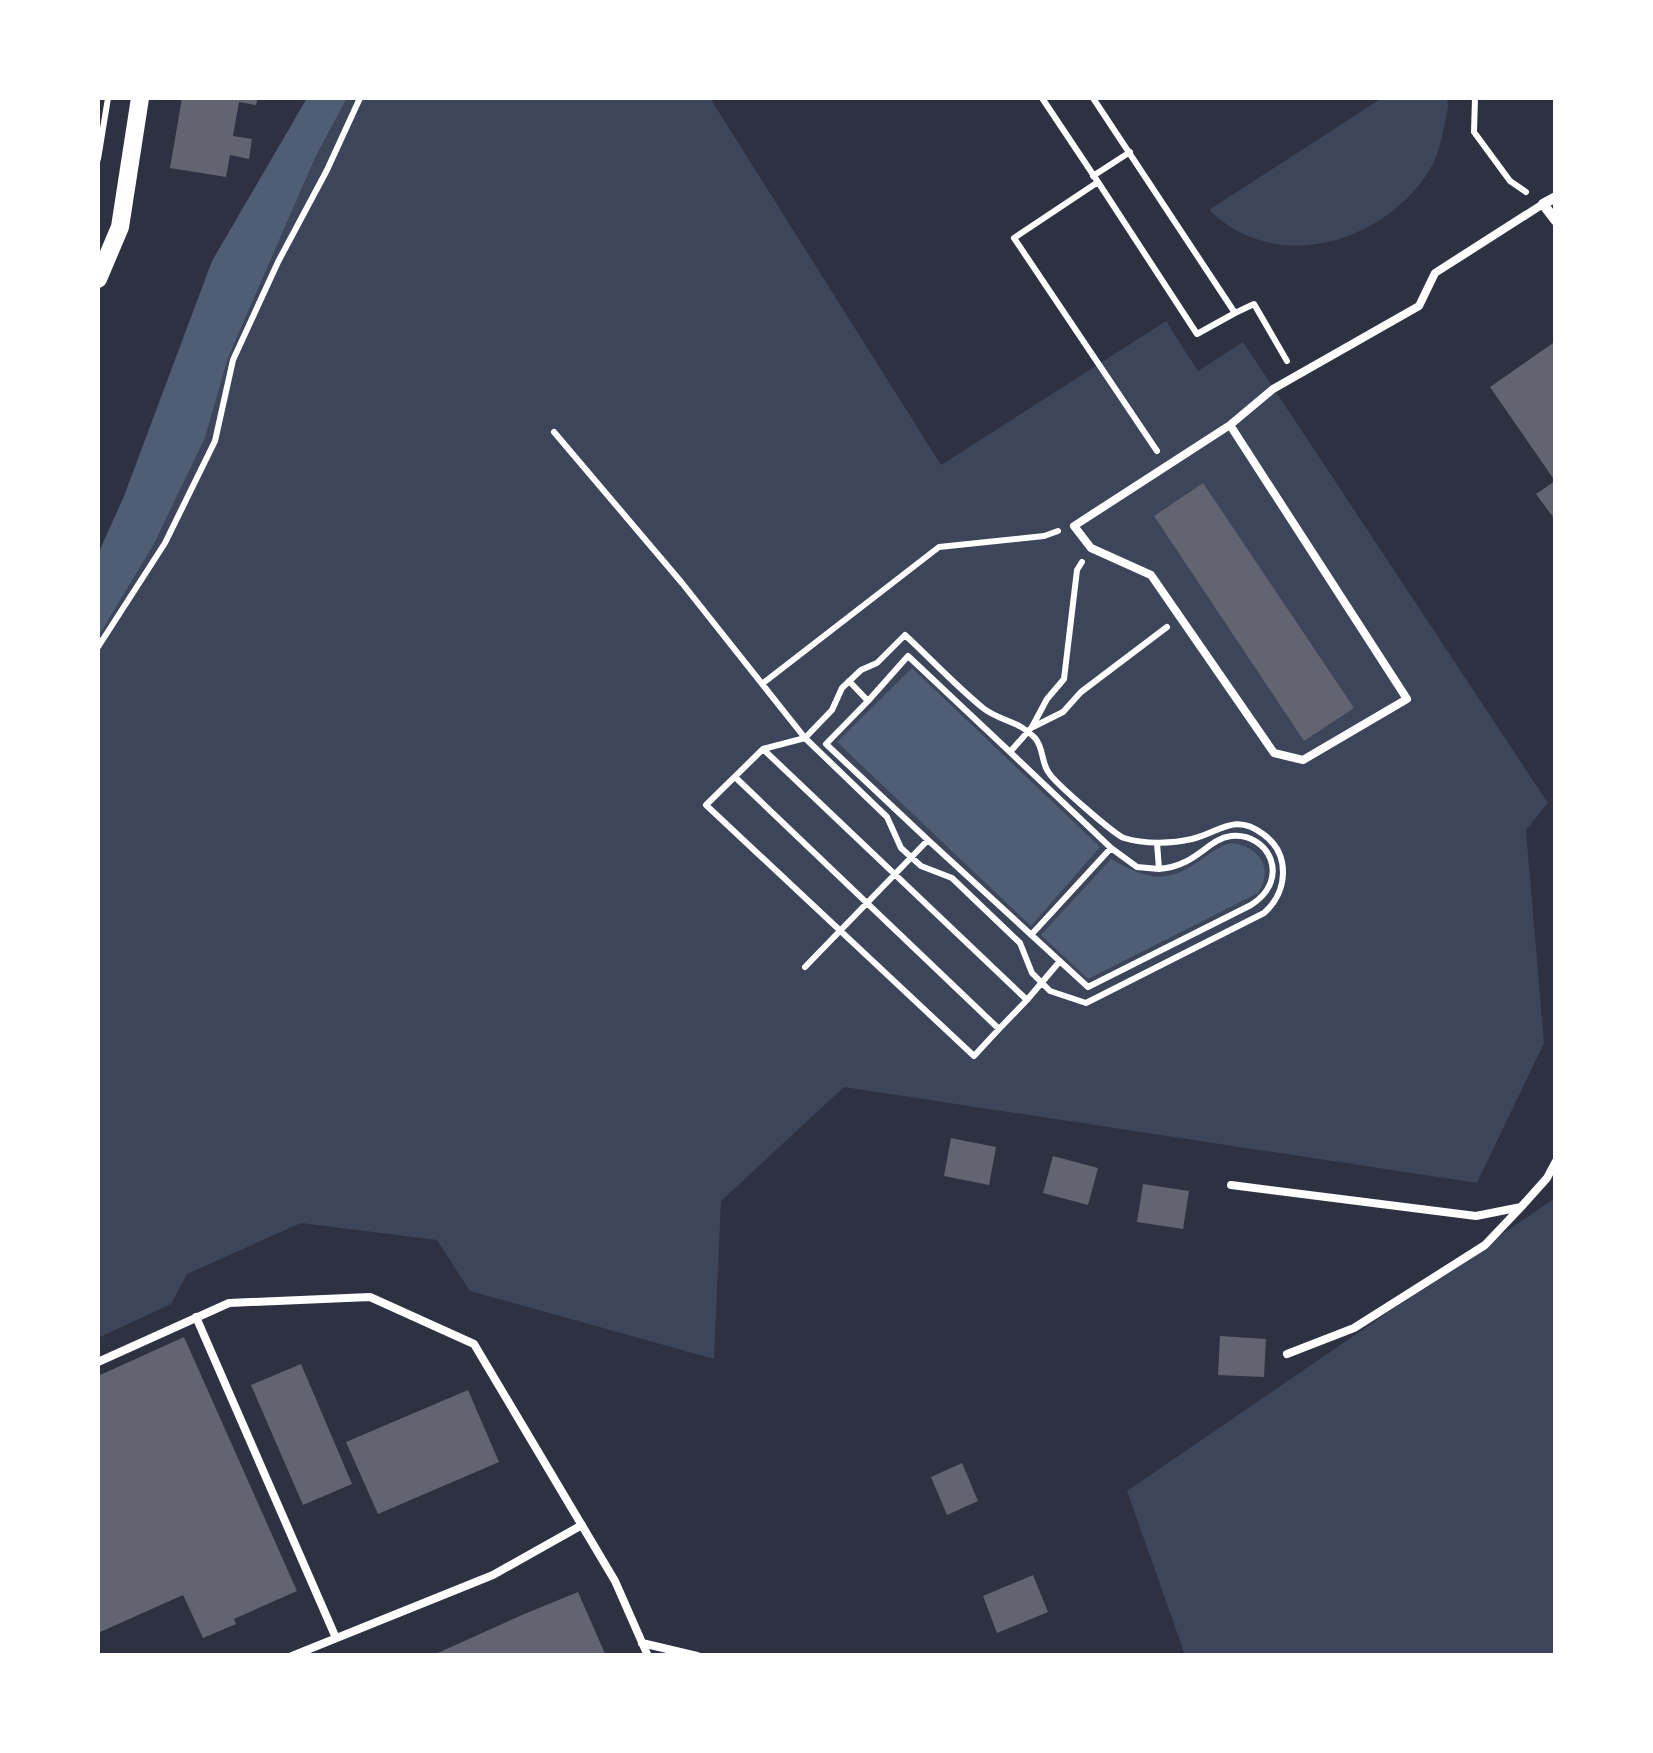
<svg xmlns="http://www.w3.org/2000/svg" width="1653" height="1753" font-family="'Work Sans',sans-serif">
  <rect width="100%" height="100%" fill="#2d3142"/>
  <path fill="#3c4559" d="M347,98H710L941,465L1166,321L1198,371L1243,342L1548,803L1526,830L1544,1043L1477,1183L844,1087L721,1201L714,1359L470,1291L437,1240L301,1223L187,1274L171,1304L98,1338V637L154,544L205,438L228,358L315,158Z
    M1382,98H1447L1448,107C1444,126 1441,149 1432,166C1388,242 1277,277 1209,210Z
    M1555,1198V1655H1185L1127,1491Z"/>
  <path fill="#4f5d75" d="M307,98H347L315,158L228,358L205,438L154,544L98,637V554L124,496L212,261Z
    M912,668L1100,847L1031,926L837,742Z
    M1232,843C1260,847 1274,868 1258,893L1088,979L1041,935L1111,859C1150,881 1167,885 1205,857C1214,851 1221,845 1232,843Z"/>
  <path fill="#626471" d="M182,98H258L256,105L239,102L233,136L252,139L249,159L230,155L226,177L170,168Z
    M1556,341V521L1536,494L1555,481L1490,387Z
    M1203,483L1354,708L1304,741L1154,516Z
    M951,1138L996,1147L989,1185L944,1176Z
    M1053,1156L1098,1168L1088,1205L1043,1193Z
    M1143,1184L1189,1191L1183,1229L1137,1222Z
    M1220,1336L1266,1339L1264,1377L1218,1375Z
    M184,1337L297,1591L234,1619L236,1624L203,1638L183,1595L98,1633V1376Z
    M301,1364L352,1484L303,1505L251,1385Z
    M468,1390L499,1462L378,1514L346,1442Z
    M962,1463L978,1501L947,1515L931,1477Z
    M1033,1575L1048,1612L997,1633L983,1596Z
    M578,1592L606,1656H431L522,1615Z"/>
  <g fill="none" stroke-linecap="round" stroke-linejoin="round">
    <path stroke="#fff" stroke-width="6" d="M1042,98L1098,182L1014,238L1157,451
      M1093,98L1235,313L1254,304L1287,361
      M1475,98L1474,132L1510,181L1526,192
      M98,159L108,98
      M1093,176L1130,152
      M1098,182L1197,334L1235,313
      M554,432L682,583L805,738L887,817L901,848L921,866L952,878L1020,943L1032,973L1050,991L1086,1003L1264,913C1288,892 1291,854 1263,834C1234,812 1219,833 1192,839C1171,844 1144,844 1124,838C1115,835 1055,783 1049,773C1041,763 1044,748 1035,738C1020,721 999,721 983,708C956,686 931,659 905,635L877,663L861,670L842,688L832,710L805,738L763,749
      M1082,562L1077,570L1064,679L1047,699L1032,727L1010,752L1111,848
      M98,647L165,543L215,441L233,360L278,262L327,170L360,98
      M849,681L868,701L908,656L1010,752
      M762,684L939,547L1044,536L1058,531
      M868,701L826,744L928,840
      M1033,727L1063,712L1081,692L1167,627
      M735,777L999,1029L1027,1000
      M1031,935L1111,848L1137,867L1159,869
      M805,967L928,840L1088,987L1251,905C1292,879 1269,832 1231,836C1207,839 1197,866 1159,869L1157,843
      M999,1029L974,1056L706,805L763,749L1027,1000L1060,961"/>
    <path stroke="#fff" stroke-width="8" d="M1230,425L1407,699L1303,760L1274,753L1151,575L1091,548L1074,526L1230,425L1273,389L1419,306L1435,273L1543,204
      M1231,1185L1476,1216L1521,1207L1547,1178L1556,1161
      M196,1317L336,1638
      M1287,1354L1354,1328L1485,1245L1521,1207
      M98,1362L229,1303L370,1297L474,1344L615,1581L648,1656
      M642,1643L697,1656
      M292,1656L493,1575L582,1525"/>
    <path stroke="#fff" stroke-width="10" d="M1556,197L1543,204L1556,221"/>
    <path stroke="#fff" stroke-width="18" d="M98,279L120,227L140,98"/>
  </g>
  <rect width="1653" height="1753" fill="none" stroke="#ffffff" stroke-width="200"/>
</svg>
